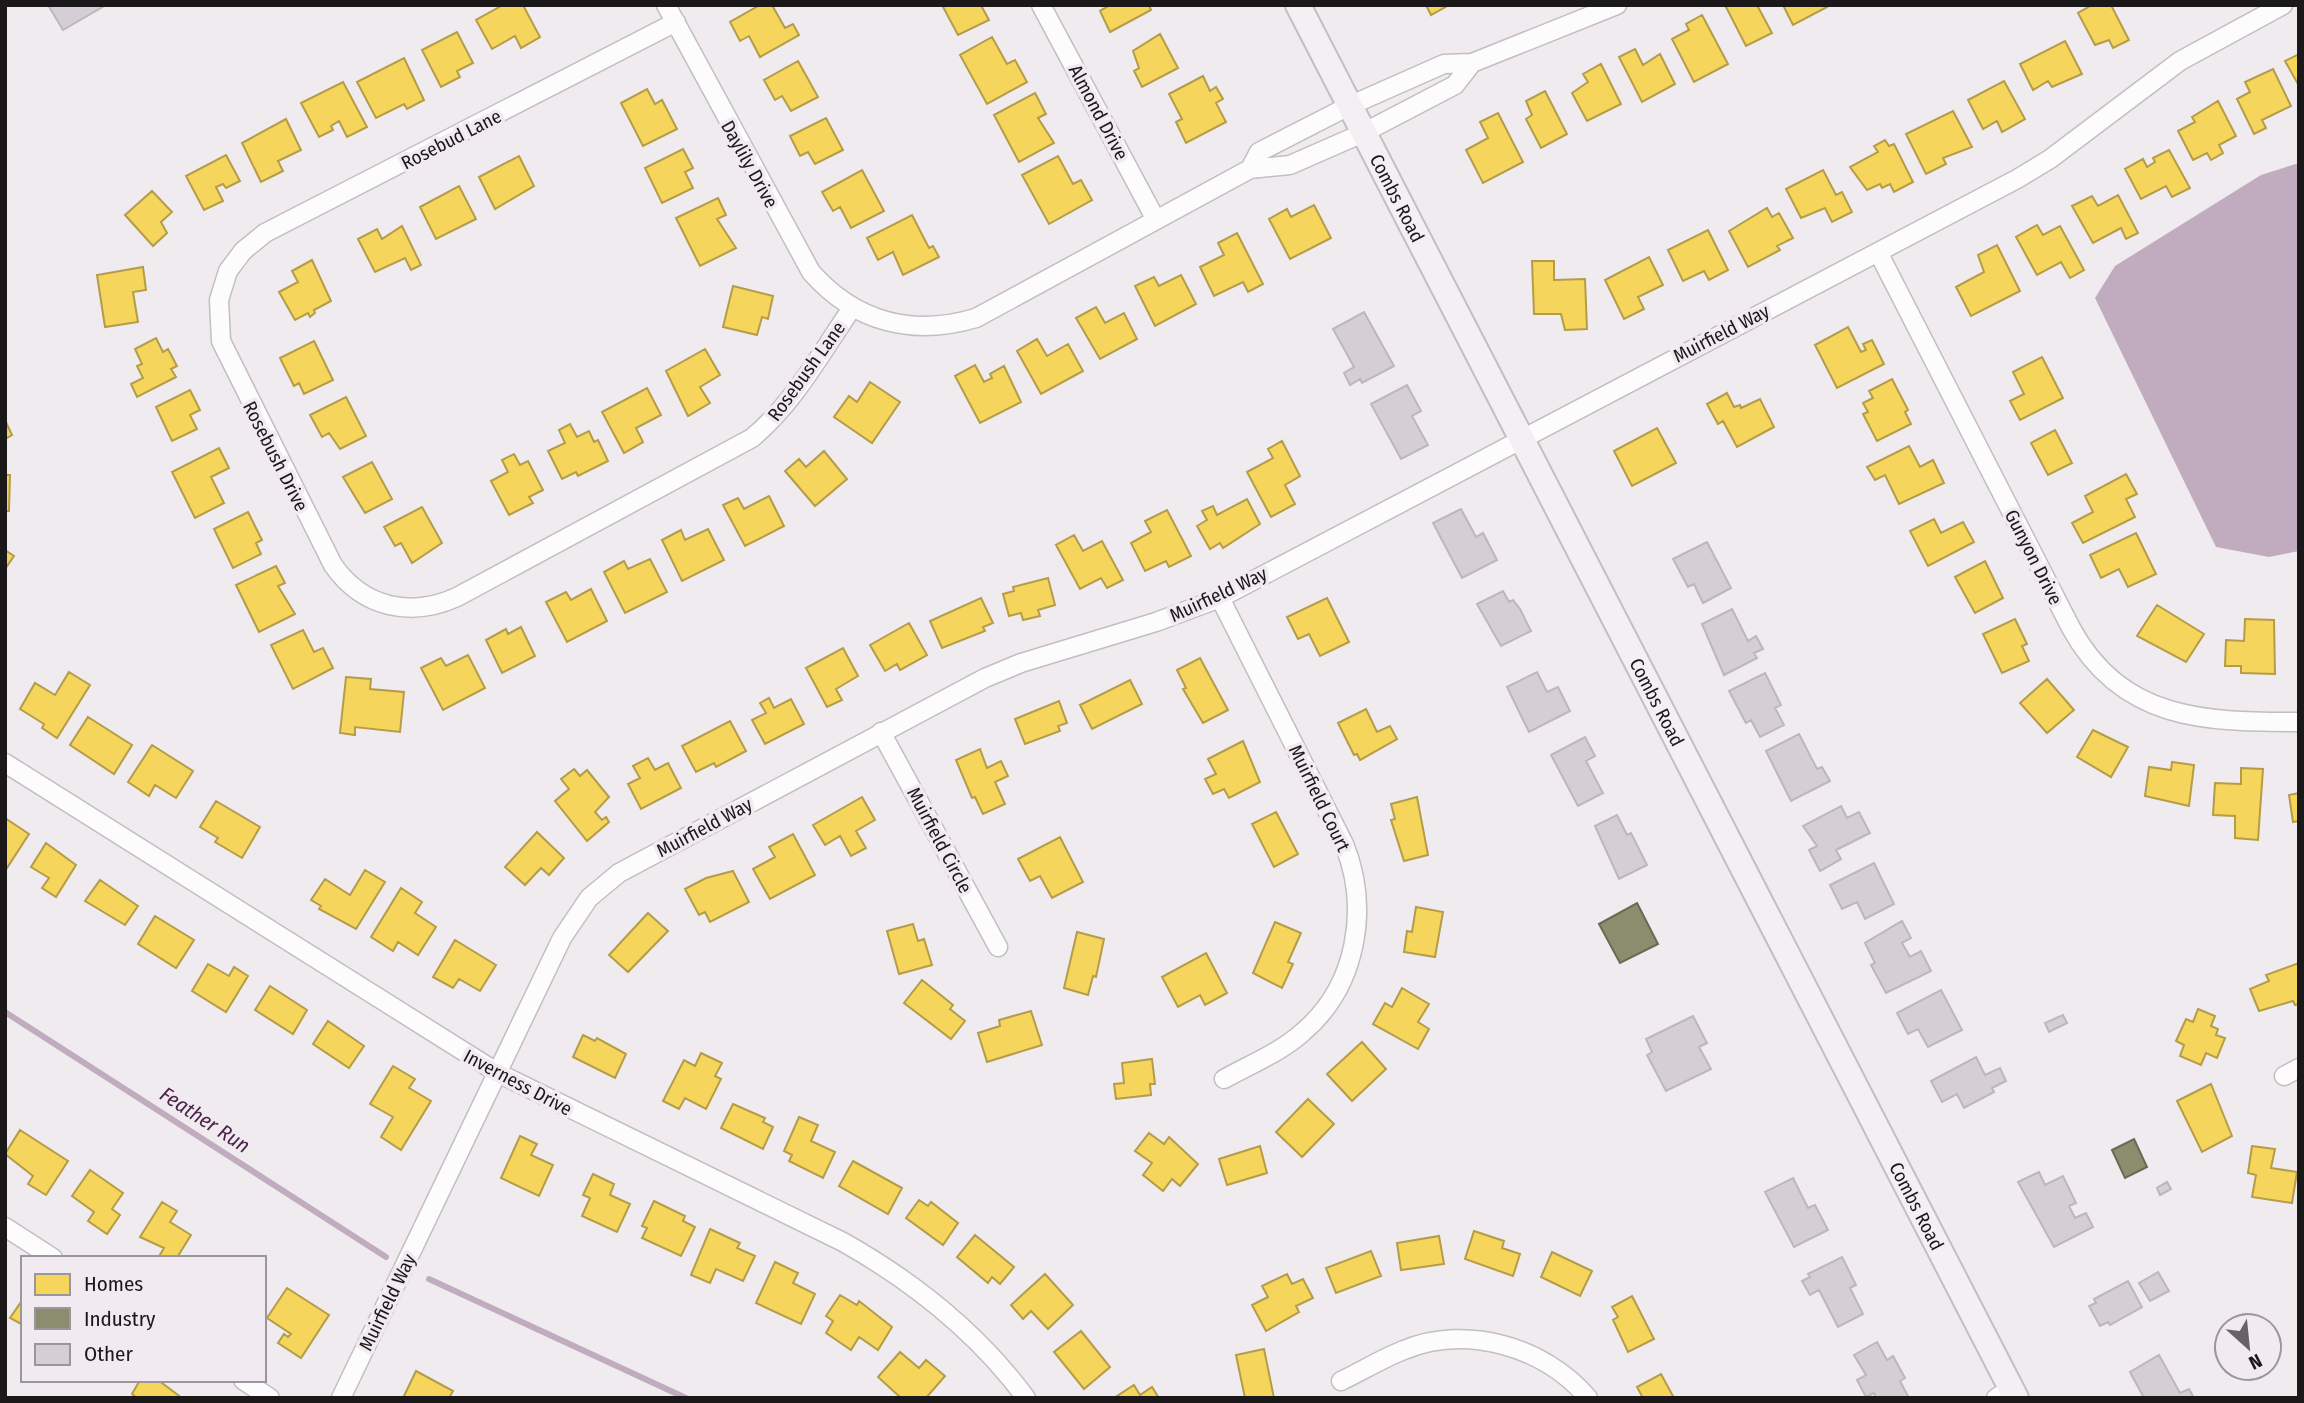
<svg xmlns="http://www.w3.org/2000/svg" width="2304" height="1403" font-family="'Fira Sans Condensed',sans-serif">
  <rect width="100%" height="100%" fill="#f0ebef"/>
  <path fill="#c1abbf" d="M2299,163V551L2269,557L2216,547L2095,298L2115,266L2261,175Z"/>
  <path fill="#f6d55c" stroke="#b49c48" stroke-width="2" d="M503,5H523L540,37L521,48L515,36L492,49L476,20Z
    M760,5H772L785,28L793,24L799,35L760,57L749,36L740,41L730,22Z
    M942,5H985L982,7L989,20L958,35Z
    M1149,5L1151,10L1110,32L1100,11L1110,5Z
    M1426,5H1449L1431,15Z
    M1725,5H1757L1772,33L1746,46Z
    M1783,5H1826L1827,7L1793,25Z
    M2092,5H2111L2129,40L2113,48L2109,40L2095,45L2078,13Z
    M1702,15L1728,64L1694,82L1672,39L1689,30L1686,24Z
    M457,32L473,63L457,71L460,77L441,87L422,50Z
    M1160,34L1178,68L1142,87L1134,71L1139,68L1133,51Z
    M992,37L1007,64L1015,60L1027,82L987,104L960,55Z
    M2065,41L2082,74L2052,87L2048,81L2033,90L2020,64Z
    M1635,49L1643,65L1660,54L1675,84L1642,102L1619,57Z
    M2299,54V86L2285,61Z
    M404,58L424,100L407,109L404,104L376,118L357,82Z
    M798,61L818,97L791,111L782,96L775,100L764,80Z
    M1601,64L1621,104L1587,121L1572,93L1588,82L1583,74Z
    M2273,69L2291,106L2262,120L2266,128L2254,134L2237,99L2250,92L2245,82Z
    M1203,76L1210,91L1216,87L1223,99L1216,103L1226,122L1186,143L1176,122L1182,119L1169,94Z
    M2004,81L2025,119L2002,132L1997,121L1983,129L1968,100Z
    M343,82L367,127L347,137L339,121L331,126L333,130L319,137L301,103Z
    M647,89L655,104L662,100L677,129L643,146L621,103Z
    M1545,91L1567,134L1541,148L1526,119L1532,115L1526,101Z
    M1035,93L1046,114L1038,118L1054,143L1019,162L994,115Z
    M2218,101L2236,136L2219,145L2223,153L2211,160L2207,153L2193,160L2178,131L2195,122L2192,117Z
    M1953,111L1972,147L1943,158L1946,164L1926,174L1906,134Z
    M1498,113L1523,162L1483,183L1466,150L1488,138L1480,122Z
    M826,118L843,150L815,164L808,152L800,156L790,136Z
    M286,119L301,150L278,161L283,171L261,182L242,143Z
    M1885,140L1889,146L1894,144L1913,182L1894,192L1890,184L1882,188L1880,184L1867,190L1850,167L1878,152L1874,146Z
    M683,149L693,168L685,172L693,188L662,203L645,168Z
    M2169,150L2190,188L2172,197L2166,186L2141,199L2125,169L2143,159L2147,167L2155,162L2153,158Z
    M226,155L240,181L226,188L223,184L216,187L223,201L204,210L186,176Z
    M519,156L534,186L495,209L479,177Z
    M1058,156L1073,184L1081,180L1092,200L1049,224L1022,175Z
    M862,170L884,211L851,228L840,207L833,211L822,192Z
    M1823,170L1836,195L1842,192L1852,212L1832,222L1825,208L1801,218L1786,189Z
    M459,186L476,219L436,239L420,207Z
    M152,191L172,212L161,222L167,233L153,246L125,215Z
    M2118,195L2138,233L2126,239L2121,228L2093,243L2072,206L2092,196L2098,206Z
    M718,198L726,215L717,219L736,248L700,266L676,218Z
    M1314,205L1331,238L1290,259L1269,219L1287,209L1291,217Z
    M1767,208L1772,217L1779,213L1793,238L1777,246L1780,250L1748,267L1729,231Z
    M912,215L929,248L933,246L939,257L903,275L893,252L878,260L867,238Z
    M2037,225L2043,235L2060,226L2084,270L2070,278L2061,262L2037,275L2016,237Z
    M402,226L421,265L411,270L405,258L375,272L358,239L377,229L382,239Z
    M1708,230L1728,270L1709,280L1704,271L1683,281L1668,250Z
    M1237,233L1263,284L1248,292L1243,282L1214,296L1200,267L1224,255L1218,243Z
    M1997,245L2020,291L1971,316L1956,287L1984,272L1978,255Z
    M1649,257L1663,285L1638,297L1644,309L1624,319L1605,280Z
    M312,260L331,301L314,310L315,313L310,317L308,313L295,320L279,292L298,282L292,271Z
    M1532,261H1554V280L1585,279L1587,329L1565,330L1561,314H1534Z
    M143,267L146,290L133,292L138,322L105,327L97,275Z
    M1181,275L1196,304L1155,326L1135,286L1154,277L1159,286Z
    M733,286L773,296L768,319L762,317L757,335L723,327Z
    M1096,307L1105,323L1124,313L1137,339L1100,359L1076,318Z
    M1848,327L1861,352L1866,350L1863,344L1872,340L1884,364L1837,388L1815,345Z
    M156,338L163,352L168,349L177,366L171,369L176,377L137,397L131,384L143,378L137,366L142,364L135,349Z
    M1037,339L1047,356L1068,344L1083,371L1041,394L1017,351Z
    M314,341L333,380L304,394L299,383L294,386L280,358Z
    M705,349L720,375L700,387L710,403L688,416L666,371Z
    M2042,357L2063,398L2020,420L2010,401L2024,394L2013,372Z
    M975,365L984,382L992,378L990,374L1004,366L1021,402L980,423L955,376Z
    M1892,379L1908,410L1905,412L1911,424L1877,441L1863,414L1868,412L1863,403L1873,398L1869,391Z
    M870,382L900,402L872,443L834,417L849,396L857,402Z
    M647,388L661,415L636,428L643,442L624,453L602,412Z
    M190,390L200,410L190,415L197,429L172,441L156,407Z
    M1727,393L1734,407L1740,405L1741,408L1760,399L1774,427L1737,447L1723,421L1718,424L1707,404Z
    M346,397L366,436L340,449L329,433L322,437L310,415Z
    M5,420L12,435L5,439Z
    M570,424L577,437L589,431L594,442L598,440L608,461L578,476L576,472L562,479L548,451L565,443L559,430Z
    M1657,428L1676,463L1632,486L1614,451Z
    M2055,430L2072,463L2048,475L2031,443Z
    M1282,441L1300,476L1285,485L1295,504L1271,517L1247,472L1273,458L1268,449Z
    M1909,446L1920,467L1933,460L1944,483L1899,504L1885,475L1875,480L1867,467Z
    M219,448L229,468L211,477L224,503L195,518L172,472Z
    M824,451L847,479L815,506L785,471L799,459L806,467Z
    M514,454L520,465L528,461L543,490L529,497L533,503L509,515L491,481L508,472L502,460Z
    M372,462L392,499L365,513L343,477Z
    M2126,474L2137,494L2126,499L2135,517L2083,543L2072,523L2093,512L2085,496Z
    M5,475H10L9,511H5Z
    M769,496L784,526L745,546L723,505L738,498L744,509Z
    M1247,499L1260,524L1223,548L1220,543L1210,549L1197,526L1207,520L1202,511L1213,506L1217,515Z
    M422,507L442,543L412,563L401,543L395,546L384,527Z
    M1167,510L1191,556L1169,567L1166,561L1145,571L1131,543L1151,532L1145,521Z
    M248,512L262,540L256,543L261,554L233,568L214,529Z
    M1934,519L1941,533L1963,522L1974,542L1928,566L1910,531Z
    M708,529L724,560L682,581L662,540L681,530L685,540Z
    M2136,533L2156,574L2128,587L2119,569L2101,578L2090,555Z
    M1074,535L1083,551L1102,541L1123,580L1107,588L1101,578L1080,589L1056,545Z
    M5,550L14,556L5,569Z
    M650,559L667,592L625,613L604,572L624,561L628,569Z
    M1985,561L2003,598L1975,613L1955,577Z
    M276,566L285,583L278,586L295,614L259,632L236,585Z
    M1048,578L1055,605L1038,610L1040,616L1023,620L1021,613L1009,616L1003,594L1014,591L1013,587Z
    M591,589L607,621L567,642L546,602L566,592L571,600Z
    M981,598L993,623L983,627L985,631L942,648L930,621Z
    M1327,598L1349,642L1320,656L1309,634L1298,639L1287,617Z
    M2157,605L2204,634L2186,662L2137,636Z
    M2015,619L2027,644L2022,646L2029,661L2002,673L1983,634Z
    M2245,619L2274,620L2275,674L2241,673V666H2225L2226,640L2244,641Z
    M909,623L927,655L900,670L897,664L885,671L870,645Z
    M521,627L535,656L502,673L486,640L506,629L508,634Z
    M303,630L314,652L323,648L333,668L293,689L271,645Z
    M843,648L858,676L836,689L842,700L827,707L806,668Z
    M468,655L485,688L443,710L421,668L441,658L446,666Z
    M1200,658L1228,710L1203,723L1183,689L1186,688L1177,670Z
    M69,672L90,685L57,738L42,728L44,724L20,709L35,683L55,695Z
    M346,677L371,679L370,689L404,692L400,732L355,727V735L340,733Z
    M2047,679L2074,710L2047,733L2020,703Z
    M1130,680L1142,704L1092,729L1080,705Z
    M769,698L774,708L791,699L804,724L765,744L752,720L766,713L760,703Z
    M1059,701L1067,723L1058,726L1060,731L1025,744L1015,719Z
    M1366,709L1377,732L1390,726L1397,739L1360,760L1357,754L1354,755L1338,723Z
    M88,717L132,745L114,774L70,745Z
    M730,721L746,751L716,767L714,763L696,772L682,746Z
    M2093,730L2128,747L2111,777L2077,757Z
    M1243,741L1260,782L1229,798L1224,789L1213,794L1205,779L1216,774L1208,759Z
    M152,745L193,771L176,798L155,785L149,796L128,782Z
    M980,749L987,768L1001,761L1008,776L995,782L1005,804L983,814L975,797L972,798L956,760Z
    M648,758L655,770L668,763L681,788L641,809L628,784L640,778L633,766Z
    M2172,762L2194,765L2189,806L2145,796L2149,767L2171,770Z
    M2241,768L2263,769L2258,840L2235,838V816L2213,815L2215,783L2241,784Z
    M574,769L580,776L587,770L609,797L595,812L602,820L606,817L609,822L587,841L555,801L569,789L561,779Z
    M2299,793V821L2293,822L2289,795Z
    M862,797L875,820L856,831L866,848L851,856L840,836L825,845L813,825Z
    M1417,797L1428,855L1404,861L1391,820L1395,819L1391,804Z
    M216,801L260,827L242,858L215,842L218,838L200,827Z
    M1276,812L1298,854L1274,867L1252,824Z
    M5,818L29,834L5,871Z
    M537,832L564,858L549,875L541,868L525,885L505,867Z
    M793,834L815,875L770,899L753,869L775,857L769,847Z
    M1060,837L1083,882L1052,898L1040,876L1030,881L1018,859Z
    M46,843L76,865L56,897L42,888L49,878L31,867Z
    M365,870L385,882L356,929L319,909L321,906L311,900L325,879L350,895Z
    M733,871L749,902L710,922L705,912L699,915L685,889L706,878Z
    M100,880L138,906L125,925L85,901Z
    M401,888L422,902L415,913L436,927L418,955L398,942L393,951L371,937Z
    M1416,907L1443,912L1435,957L1404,952L1407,931L1412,932Z
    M648,913L668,931L628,972L609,955Z
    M155,916L194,940L176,968L138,944Z
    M1275,922L1301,933L1288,962L1293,964L1282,988L1253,973Z
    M913,924L918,941L924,939L932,965L899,974L887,931Z
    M1077,932L1104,939L1096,977L1093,976L1088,995L1064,988Z
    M455,940L496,965L480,991L459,979L453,988L433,977Z
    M1206,953L1227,993L1205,1005L1200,995L1178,1007L1162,977Z
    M2299,963V1004L2295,1005L2293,1001L2259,1011L2250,989L2269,981L2266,975Z
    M208,964L229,976L234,967L248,976L226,1012L192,991Z
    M922,980L953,1005L950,1009L965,1021L951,1039L904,1003Z
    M270,986L307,1010L293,1034L255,1010Z
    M1402,988L1429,1004L1418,1022L1429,1029L1418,1049L1373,1024L1385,1003L1392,1007Z
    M2198,1009L2215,1016L2211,1026L2218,1029L2216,1035L2225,1038L2217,1058L2206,1053L2201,1065L2180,1056L2184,1045L2176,1041L2186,1019L2193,1022Z
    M1031,1011L1042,1045L987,1062L978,1033L1000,1026L999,1020Z
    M328,1021L364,1046L349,1068L313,1044Z
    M583,1035L595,1041L597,1038L626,1054L615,1078L573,1057Z
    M1362,1042L1386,1069L1352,1101L1327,1074Z
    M701,1053L722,1063L715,1076L721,1079L706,1109L685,1098L679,1109L663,1101L684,1060L695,1066Z
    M1152,1059L1155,1084H1150L1151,1095L1116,1099L1114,1084L1124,1083L1122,1063Z
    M393,1066L415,1079L409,1088L431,1101L401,1150L381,1137L393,1117L370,1104Z
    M2211,1084L2232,1136L2202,1152L2177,1101Z
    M1308,1099L1334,1124L1302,1157L1276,1132Z
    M733,1104L765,1118L763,1122L773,1127L763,1149L721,1128Z
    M799,1117L818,1125L811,1141L835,1152L823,1178L789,1161L792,1155L784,1151Z
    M20,1130L68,1161L46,1195L28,1184L33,1176L5,1154Z
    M1149,1133L1164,1144L1169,1137L1198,1164L1180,1186L1172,1179L1163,1191L1143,1175L1152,1163L1135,1151Z
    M520,1136L537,1144L531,1155L553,1165L539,1196L501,1178Z
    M1260,1146L1267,1173L1227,1185L1219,1159Z
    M2252,1146L2275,1149L2271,1168L2297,1172L2292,1203L2252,1197L2256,1175L2248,1173Z
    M853,1161L902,1188L888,1214L839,1186Z
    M90,1170L123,1193L112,1209L120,1215L107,1234L88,1221L94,1212L72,1196Z
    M593,1174L614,1184L610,1195L630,1204L617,1232L582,1216L590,1198L583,1195Z
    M919,1200L928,1206L931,1202L958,1223L943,1245L906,1218Z
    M654,1201L685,1216L683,1221L695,1227L681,1256L642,1238L647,1228L642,1226Z
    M162,1202L177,1211L170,1222L191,1235L178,1256L181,1258H158L164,1248L140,1237Z
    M710,1229L740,1243L737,1248L755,1256L743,1281L716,1269L710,1283L691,1275Z
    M1474,1231L1504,1241L1502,1248L1520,1254L1513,1276L1465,1259Z
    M975,1235L1014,1267L1000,1284L992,1277L988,1283L957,1257Z
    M1439,1236L1444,1264L1401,1270L1397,1243Z
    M1371,1251L1381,1276L1336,1293L1326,1268Z
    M1552,1252L1592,1271L1580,1296L1541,1277Z
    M775,1262L798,1273L793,1283L815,1294L801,1324L756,1303Z
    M1045,1274L1073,1305L1048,1329L1031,1311L1023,1319L1011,1305Z
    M1287,1274L1292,1284L1303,1279L1313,1298L1296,1306L1299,1312L1266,1331L1252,1305L1268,1297L1262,1286Z
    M287,1288L329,1315L301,1358L278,1343L284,1334L288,1337L291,1334L267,1318Z
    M840,1295L857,1305L859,1301L892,1327L878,1350L859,1337L851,1350L826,1333L833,1321L826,1316Z
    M1632,1296L1654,1339L1628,1352L1613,1320L1618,1317L1612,1307Z
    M23,1299V1325L10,1318Z
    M1081,1331L1110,1367L1084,1389L1054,1352Z
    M1264,1349L1274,1398H1245L1236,1355Z
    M900,1352L919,1368L926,1360L945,1376L926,1398H901L878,1377Z
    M416,1371L453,1391L449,1398H403Z
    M1661,1374L1674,1398H1643L1637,1387Z
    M140,1380H158L182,1398H137L132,1394Z
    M1134,1385L1140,1395L1152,1387L1159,1398H1114Z"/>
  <path fill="#8c8c6e" stroke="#6a6955" stroke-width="2" d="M1637,903L1658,944L1620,963L1599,924Z
    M2134,1139L2147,1167L2125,1178L2112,1150Z"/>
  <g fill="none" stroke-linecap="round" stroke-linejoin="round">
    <path stroke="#c1abbf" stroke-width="6" d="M5,1012L386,1257
      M429,1279L686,1398"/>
  </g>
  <path fill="#d6ced5" stroke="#bbb7ba" stroke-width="2" d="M48,5H106L63,30Z
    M1364,312L1394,366L1362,383L1360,379L1350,385L1344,373L1354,367L1333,329Z
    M1407,385L1421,411L1412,416L1428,445L1401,459L1371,404Z
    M1461,509L1476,537L1483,533L1497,560L1462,578L1433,523Z
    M1707,542L1731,588L1703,603L1694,584L1688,587L1673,559Z
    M1503,591L1509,602L1513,600L1520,609L1531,631L1501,646L1477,604Z
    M1732,609L1748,641L1756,636L1763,649L1754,653L1757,658L1724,675L1702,624Z
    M1537,672L1547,692L1558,687L1570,711L1529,732L1507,687Z
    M1765,673L1781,705L1775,708L1784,725L1760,737L1751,720L1746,723L1729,691Z
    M1799,734L1817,769L1822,767L1830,781L1791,801L1766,751Z
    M1585,737L1595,756L1586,761L1603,793L1578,806L1551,755Z
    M1841,806L1847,818L1859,812L1870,833L1836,850L1841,859L1820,871L1809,850L1817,846L1803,826Z
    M1617,815L1627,835L1631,833L1647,865L1619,879L1595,826Z
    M1874,863L1894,904L1865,919L1857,902L1842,909L1830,885Z
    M1902,921L1911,938L1902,943L1910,957L1921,951L1931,971L1886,993L1871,965L1875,963L1865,943Z
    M1941,990L1962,1030L1928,1047L1918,1029L1908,1034L1897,1013Z
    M2063,1015L2067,1023L2049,1032L2045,1023Z
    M1693,1016L1707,1043L1699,1047L1711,1069L1666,1091L1647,1055L1652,1052L1646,1039Z
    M1976,1057L1985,1075L2000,1068L2006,1081L1992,1088L1994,1092L1964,1108L1957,1094L1942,1102L1931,1081Z
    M2039,1172L2045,1185L2063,1176L2076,1203L2069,1206L2075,1218L2086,1213L2093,1227L2054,1247L2018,1182Z
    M1793,1178L1808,1208L1815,1205L1828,1230L1794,1247L1765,1192Z
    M2167,1182L2171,1189L2160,1195L2157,1188Z
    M1842,1257L1856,1285L1850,1288L1863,1314L1838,1327L1819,1290L1810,1295L1802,1281L1810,1277L1808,1274Z
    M2158,1272L2169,1291L2150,1301L2139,1283Z
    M2128,1281L2142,1307L2110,1325L2108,1322L2100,1326L2089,1306L2096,1303L2094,1299Z
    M1877,1342L1887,1360L1893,1356L1905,1378L1900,1381L1909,1398H1876L1874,1393L1866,1397L1857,1380L1866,1375L1854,1355Z
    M2159,1355L2180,1393L2189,1389L2194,1398H2144L2130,1372Z"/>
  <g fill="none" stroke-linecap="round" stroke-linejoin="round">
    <defs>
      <path id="street" d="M666,5L811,272C855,322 912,337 976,318L1250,169L1290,165L1363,133L1455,85L1472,63
        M1041,5L1156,220
        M676,22L265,233L243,251L228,271L219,300L221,341L333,565C363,608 411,618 457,597L752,438C794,403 821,353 852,308
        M1250,169L1259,152L1349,106L1444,64L1472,63L1617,5
        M1878,252L2071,628C2122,721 2205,722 2299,722
        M1220,598L1344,844C1370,908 1357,986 1303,1032C1281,1052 1251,1064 1224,1079
        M881,732L998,947
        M5,763L498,1073L843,1242C914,1282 977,1332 1026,1398
        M2284,1076L2299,1068
        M5,1227L53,1258
        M243,1380L270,1398
        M1341,1381C1362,1371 1383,1358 1404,1350C1467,1324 1545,1347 1588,1398
        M341,1398L562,938L589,898L619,873L985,678L1021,663L1156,622L1220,598L2017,179L2050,159L2180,61L2283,5
        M1996,1398L2011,1389"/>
      <g id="secondary">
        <path id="s1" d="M1298,5L2016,1398"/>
      </g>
    </defs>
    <use href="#street" stroke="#c2bec1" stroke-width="21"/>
    <use href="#secondary" stroke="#c2bec1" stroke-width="28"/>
    <use href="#street" stroke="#fdfcfd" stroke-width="18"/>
    <use href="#secondary" stroke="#f3eff3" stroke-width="24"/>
  </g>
  <g text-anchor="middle" stroke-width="7" stroke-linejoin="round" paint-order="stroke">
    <g font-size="19" fill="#1b181a" stroke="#f1eaf0">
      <text transform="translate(1099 112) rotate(62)" y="7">Almond Drive</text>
      <text transform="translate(451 139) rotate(-27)" y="7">Rosebud Lane</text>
      <text transform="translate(750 164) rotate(61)" y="7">Daylily Drive</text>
      <text dy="7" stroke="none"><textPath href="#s1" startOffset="217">Combs Road</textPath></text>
      <text transform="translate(1721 333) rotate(-27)" y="7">Muirfield Way</text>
      <text transform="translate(806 371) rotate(-54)" y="7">Rosebush Lane</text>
      <text transform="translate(276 456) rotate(63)" y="7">Rosebush Drive</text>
      <text transform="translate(2034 557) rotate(63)" y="7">Gunyon Drive</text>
      <text transform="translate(1218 594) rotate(-25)" y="7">Muirfield Way</text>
      <text dy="7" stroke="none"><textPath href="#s1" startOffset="784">Combs Road</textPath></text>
      <text transform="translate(1320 798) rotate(64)" y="7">Muirfield Court</text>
      <text transform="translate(704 827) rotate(-28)" y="7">Muirfield Way</text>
      <text transform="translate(940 840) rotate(62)" y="7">Muirfield Circle</text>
      <text transform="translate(518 1082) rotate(28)" y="7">Inverness Drive</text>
      <text dy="7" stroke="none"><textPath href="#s1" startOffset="1351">Combs Road</textPath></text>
      <text transform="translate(387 1302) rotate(-64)" y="7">Muirfield Way</text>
    </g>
    <g font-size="21" font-style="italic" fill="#4c244a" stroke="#f1eaf0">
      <text transform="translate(205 1120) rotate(33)" y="7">Feather Run</text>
    </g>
  </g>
  <rect width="2304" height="1403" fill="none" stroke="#1b181a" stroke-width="14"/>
  <rect x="21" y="1256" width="245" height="126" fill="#f1eaf0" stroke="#9b969a" stroke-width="2"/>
  <rect x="35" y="1274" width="35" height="21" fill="#f6d55c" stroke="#9b969a" stroke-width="2"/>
  <text x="84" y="1291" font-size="21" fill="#1b181a">Homes</text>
  <rect x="35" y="1308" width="35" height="21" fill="#8c8c6e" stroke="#9b969a" stroke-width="2"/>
  <text x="84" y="1326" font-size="21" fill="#1b181a">Industry</text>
  <rect x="35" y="1344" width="35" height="21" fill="#d6ced5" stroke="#9b969a" stroke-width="2"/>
  <text x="84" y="1361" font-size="21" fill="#1b181a">Other</text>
  <g transform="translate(2248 1347) rotate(153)"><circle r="33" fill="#f1eaf0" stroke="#9b969a" stroke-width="2"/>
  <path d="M0-5L12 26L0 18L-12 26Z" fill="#666265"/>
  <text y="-10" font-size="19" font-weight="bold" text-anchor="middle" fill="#1b181a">N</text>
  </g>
</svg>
